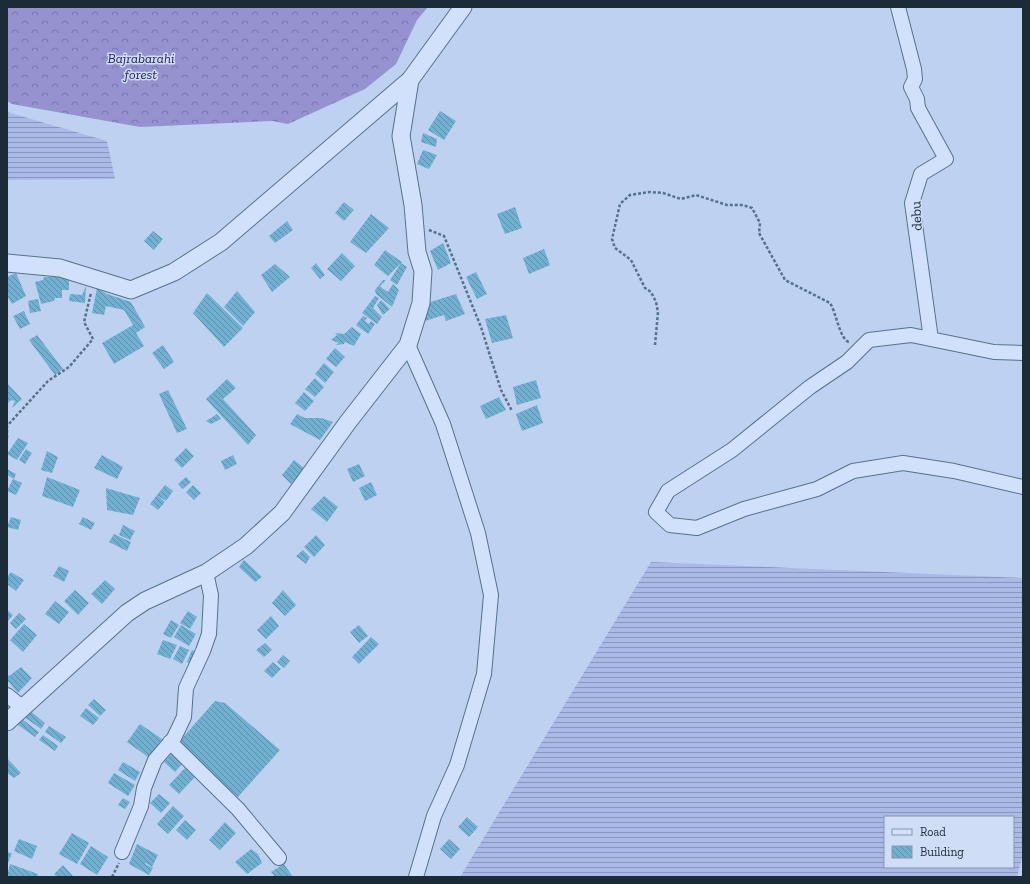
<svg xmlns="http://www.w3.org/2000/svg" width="1030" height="884" font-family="'Zilla Slab',serif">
  <defs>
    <pattern id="farmland-rules" width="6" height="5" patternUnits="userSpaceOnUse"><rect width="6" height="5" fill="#abb9e7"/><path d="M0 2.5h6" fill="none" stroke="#8a97bc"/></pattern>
    <pattern id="forest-crowns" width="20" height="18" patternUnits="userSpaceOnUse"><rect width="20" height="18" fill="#9592cf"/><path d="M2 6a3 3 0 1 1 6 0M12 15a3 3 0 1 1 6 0" fill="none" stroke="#7977a9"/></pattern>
    <pattern id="building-back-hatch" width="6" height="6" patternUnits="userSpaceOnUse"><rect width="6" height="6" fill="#72b0d1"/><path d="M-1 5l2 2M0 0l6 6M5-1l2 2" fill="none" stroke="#5d8fab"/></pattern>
  </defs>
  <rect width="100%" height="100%" fill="#bed1f0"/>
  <path fill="url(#farmland-rules)" fill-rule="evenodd" d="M7,112L107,141L115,179L7,180Z
    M651,562L1023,578V854L1017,877H460ZM885,817H1013V867H885Z"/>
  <path fill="url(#forest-crowns)" d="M7,7H428L417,20L396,64L365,89L288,124L272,121L140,127L12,104L7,101Z"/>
  <path fill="url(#building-back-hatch)" d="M440,111L456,121L444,140L428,130Z
    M423,133L437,139L436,147L421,142Z
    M423,150L437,155L429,169L417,164Z
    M344,202L354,210L344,221L335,213Z
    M515,207L522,228L505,234L497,214Z
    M371,214L389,228L366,253L350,242Z
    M287,221L293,230L275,243L269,236Z
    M153,231L163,239L154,250L144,241Z
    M443,243L451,263L438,270L430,251Z
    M544,249L550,265L529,274L523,258Z
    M385,250L402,262L388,276L374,265Z
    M342,253L355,266L341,281L327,269Z
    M316,263L325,275L320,279L311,268Z
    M401,263L407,267L397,285L390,280Z
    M275,264L290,277L272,292L261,275Z
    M476,272L487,294L477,299L466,277Z
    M16,273L26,296L12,304L7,296V277Z
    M44,277H69V290H62V298H55L54,301L41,304L35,282L43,280Z
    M383,280H386L380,286L382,288L388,292L393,284L399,290L392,307L376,294L375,290Z
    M86,286L85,303L69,301L70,294L82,295Z
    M97,288L107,294L131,302L145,327L136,333L144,346L114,364L102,343L133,325L124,310L106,306L104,315L92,313Z
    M237,291L255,312L243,326L224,307Z
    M207,293L243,328L224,347L193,313Z
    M456,294L465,314L446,321L444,315L425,321L421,305Z
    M375,296L379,298L373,308L382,317L377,324L362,313Z
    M38,299L41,311L30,313L28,301Z
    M381,300L390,309L383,315L377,305Z
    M24,311L30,324L20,329L13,316Z
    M506,315L513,338L492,343L485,319Z
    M363,316L367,318L365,321L369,324L371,321L375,324L368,334L356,325Z
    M352,327L361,334L354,346L345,342L344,344L335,345L339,343L331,340L337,335L335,333L344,334Z
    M37,335L63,369L55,375L29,340Z
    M163,345L174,362L164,369L152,353Z
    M335,348L345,357L336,367L326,359Z
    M324,363L334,372L325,383L315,374Z
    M315,378L324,387L315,397L305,389Z
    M227,379L236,388L223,399L256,435L248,445L206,399Z
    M536,380L541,398L517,405L513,387Z
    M7,383L22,399L12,408L15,401L11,400L7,404Z
    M168,390L187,429L177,433L159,394Z
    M304,392L314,401L305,411L295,403Z
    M499,397L506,410L486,419L480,406Z
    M537,405L543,423L522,431L516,414Z
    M217,414L221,419L211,424L206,421Z
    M297,414L305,418H321L333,422L320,440L290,424Z
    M18,438L28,443L17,460L7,454Z
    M186,448L194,456L182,468L174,460Z
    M26,449L32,453L25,464L19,460Z
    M47,451L58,457L52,473L41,470Z
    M102,455L123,467L117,479L94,468Z
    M233,455L237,464L225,470L221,461Z
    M294,460L304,468L291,484L282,475Z
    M359,464L365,476L353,482L347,469Z
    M7,469L16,474L14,479L7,475Z
    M47,477L80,490L73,507L42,496Z
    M186,477L191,482L183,489L178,484Z
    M13,479L22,483L16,495L7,491Z
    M371,482L377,495L365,501L359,488Z
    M165,485L173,491L166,501L157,495Z
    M193,485L201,493L194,500L186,492Z
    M106,488L140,498L133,515L107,510Z
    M157,495L165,502L158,510L150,504Z
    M324,496L338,507L327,522L311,509Z
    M11,517L21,520L18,530L7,527Z
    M83,517L95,523L91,530L79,524Z
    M123,525L135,531L130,540L119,535Z
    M114,534L131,542L127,551L109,542Z
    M316,535L325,545L314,557L304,547Z
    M303,550L310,557L306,564L296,556Z
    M244,560L262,577L255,582L239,567Z
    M59,566L69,571L64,582L53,576Z
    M11,572L24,580L16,591L7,584V577Z
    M105,580L115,589L102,604L91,594Z
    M75,590L89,603L78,615L64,601Z
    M283,590L296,605L285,616L272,603Z
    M55,601L69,612L59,624L45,614Z
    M7,610L13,615L7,622Z
    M188,611L197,617L190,629L180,623Z
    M19,613L26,619L16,629L10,623Z
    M271,616L279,626L266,639L257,630Z
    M171,620L179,625L171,638L163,634Z
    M24,624L37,635L23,652L10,640Z
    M181,625L196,634L189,646L174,637Z
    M359,625L368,636L359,643L350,632Z
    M371,637L379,644L359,664L352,657Z
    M163,640L177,645L170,659L157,654Z
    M265,643L272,650L264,657L256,650Z
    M180,646L189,650L182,664L173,659Z
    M192,650L198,653L193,664L187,662Z
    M283,655L290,661L284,668L277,662Z
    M273,662L281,669L272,678L264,671Z
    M21,667L32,678L18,693L7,680V674L9,676Z
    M94,699L106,710L100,716L88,705Z
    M215,701L225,703L280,750L238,797L177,744Z
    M86,708L99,718L93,725L80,716Z
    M29,710L45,723L41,729L24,717Z
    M22,719L39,732L35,737L18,725Z
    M140,724L162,739L148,757L127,742Z
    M49,726L66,737L61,743L45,732Z
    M43,735L58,746L55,751L39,740Z
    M173,752L184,762L175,772L164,762Z
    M7,758L21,773L14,778L7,773Z
    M123,762L140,772L135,781L118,770Z
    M185,768L195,777L179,794L169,785Z
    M114,773L135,785L128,796L108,783Z
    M159,794L170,803L161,813L150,803Z
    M123,798L130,802L125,809L118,805Z
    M173,806L184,816L168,834L157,824Z
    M467,817L478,827L469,837L458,827Z
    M185,820L196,830L187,840L176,830Z
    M225,822L236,833L220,850L209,840Z
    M72,833L89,843L77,864L59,854Z
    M19,839L37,846L32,859L14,851Z
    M449,839L460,849L451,859L440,849Z
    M137,844L158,855L152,867L146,863L145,864L153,868L149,875L129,864Z
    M91,846L108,857L97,875L80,864Z
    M251,849L258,854L262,863L247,874L235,862Z
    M7,852L12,853L8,863H7Z
    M10,864L38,874L37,877L7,876Z
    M284,864L293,877H275L271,872Z
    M63,865L74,877H57L54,874Z"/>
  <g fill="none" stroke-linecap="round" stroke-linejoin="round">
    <defs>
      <path id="minor" d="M898,7L914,69L915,79L911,87L917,99L918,108L946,159L921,174L912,203L931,339
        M408,345L443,424L478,533L491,595L484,674L457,765L434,816L416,877
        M1023,353L994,352L911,335L869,340L847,362L810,387L732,450L668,491L656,512L670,525L697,528L744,509L817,489L853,471L903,463L954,471L1023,487
        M7,695L22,707
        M170,742L238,809L279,858
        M122,852L141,806L144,788L155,760L174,738L184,717L186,688L203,651L209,634L211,595L206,573"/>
      <path id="tertiary" d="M7,263L60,268L131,290L174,272L221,242L410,80
        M7,722L127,613L145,601L206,573L246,546L282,513L348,422L408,345L421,303L423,271L417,252L413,205L401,136L410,80L463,7"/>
    </defs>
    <use href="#minor" stroke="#56728a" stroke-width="16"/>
    <use href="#tertiary" stroke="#56728a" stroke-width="19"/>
    <path stroke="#56728a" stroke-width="2.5" stroke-dasharray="3 2" stroke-linecap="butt" d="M429,230L444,236L481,327L501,390L512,411
      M655,345L658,312L656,302L651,292L645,288L631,260L615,248L612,239L620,204L630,195L650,192L663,193L681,199L696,195L727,205H743L752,208L760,223L759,233L785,280L830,303C836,312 840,340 849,342
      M7,438V426L48,381L69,367L93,339L84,322L91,293
      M112,877L119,863"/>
    <use href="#minor" stroke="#d2e1fb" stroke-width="14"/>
    <use href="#tertiary" stroke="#d2e1fb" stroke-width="17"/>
  </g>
  <g text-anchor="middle" stroke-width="3" stroke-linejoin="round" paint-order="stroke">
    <g font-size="14" font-style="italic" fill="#2b2156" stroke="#cfddf7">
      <text x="141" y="63">Bajrabarahi<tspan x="141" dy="16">forest</tspan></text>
    </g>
    <g font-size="14" fill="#1b2c38" stroke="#cfddf7">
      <text transform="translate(916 216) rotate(-93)" y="5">debu</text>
    </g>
  </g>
  <rect width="1030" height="884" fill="none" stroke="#1b2c38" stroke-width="16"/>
  <rect x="884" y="816" width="130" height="52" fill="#cfddf7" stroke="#8796ab"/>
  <rect x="892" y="829" width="20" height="6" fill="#d2e1fb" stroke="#8796ab"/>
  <text x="920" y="836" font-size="12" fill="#1b2c38">Road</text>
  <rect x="892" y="846" width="20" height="12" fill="url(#building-back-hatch)" stroke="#8796ab"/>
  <text x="920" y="856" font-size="12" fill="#1b2c38">Building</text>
</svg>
